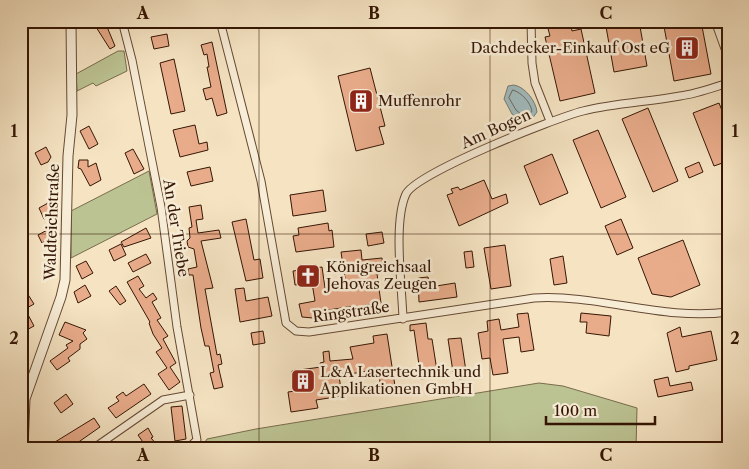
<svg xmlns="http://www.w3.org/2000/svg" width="749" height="469" font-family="'Libre Caslon Text',serif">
  <rect width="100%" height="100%" fill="#f5e3c2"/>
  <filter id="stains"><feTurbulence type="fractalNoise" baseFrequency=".004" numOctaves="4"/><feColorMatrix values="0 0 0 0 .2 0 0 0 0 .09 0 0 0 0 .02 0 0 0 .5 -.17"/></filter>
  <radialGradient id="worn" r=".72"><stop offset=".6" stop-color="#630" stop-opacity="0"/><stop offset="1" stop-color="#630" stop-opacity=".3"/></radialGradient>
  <path fill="#bcc393" stroke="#786c4c" d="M118,51H124L127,71L96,86L93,83L77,91L76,74Z
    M149,171L157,214L71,258V211Z
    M539,383L563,386L637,408L636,448H201L207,439L256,429Z"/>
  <path fill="#a1bbbe" stroke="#767974" d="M514,85C525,87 536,101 537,112L532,119H519L512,114L504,99L508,86Z"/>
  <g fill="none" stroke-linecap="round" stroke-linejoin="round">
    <path stroke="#6b6861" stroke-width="1" d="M513,90C522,93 530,102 532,111L530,114L522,115L516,110L509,98Z"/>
  </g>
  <path fill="#e9ac8b" stroke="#351604" d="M546,21H570L572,31L581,29L595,93L560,101L545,37L550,36Z
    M605,21H639L647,66L614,72Z
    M663,21H701L711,74L674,81Z
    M105,22L115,46L110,49L96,27Z
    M167,34L169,46L154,49L151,37Z
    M212,42L227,113L217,116L212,98L206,100L203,89L211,87L207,67H209L207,54L204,55L201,45Z
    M174,59L185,111L171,114L160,63Z
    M370,68L385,126L379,127L384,144L356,151L338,76Z
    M719,103L723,113L728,112V161L714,166L693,113Z
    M648,108L678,181L653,192L622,119Z
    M195,125L199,144L207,142L208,150L180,157L173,130Z
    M89,126L98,144L89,149L80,131Z
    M598,130L626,197L601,208L573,140Z
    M46,147L51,157L48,162L41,165L35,153Z
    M133,149L144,169L134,174L125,153Z
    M552,154L568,193L540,205L524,166Z
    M79,160H88V167L96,163L101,180L90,186L81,169L78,168Z
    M699,162L703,172L689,178L685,168Z
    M210,167L213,181L191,186L187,172Z
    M484,180L492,199L506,194L508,203L459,226L447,195L453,193L451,189L458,187L460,190Z
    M323,190L326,211L293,216L290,195Z
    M48,203L54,214L44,219L39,208Z
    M201,205L203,219L196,220L198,233L219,230L221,238L201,241L213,288L205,289L217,355L220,354L222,364L218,365L223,387L214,389L210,373L214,372L209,346H205L201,328L193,275H189L188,269L197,267L194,249L188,247L187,241L190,238L189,228L192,227L189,207Z
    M246,219L254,260L260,259L263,278L246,281L232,222Z
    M621,219L633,248L617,255L605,226Z
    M328,223L329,231L332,230L334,247L296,252L293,236L299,235L298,228Z
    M51,228L55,236L42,243L38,235Z
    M146,228L151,238L124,247L121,242Z
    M382,232L384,243L368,246L366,234Z
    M683,240L700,285L671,297L652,294L638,258Z
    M121,244L126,255L114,261L109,250Z
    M505,245L511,286L491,289L484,248Z
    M361,250L362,260L382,258L384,273L377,274L381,303L365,305V310L356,311L355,306L328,310L329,312L317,314L313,318L302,317L299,304L315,301L312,283L295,285L293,271L322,267L325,288L346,285L341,252Z
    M472,251L474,267L466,268L464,252Z
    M146,254L151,263L133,272L128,263Z
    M563,256L567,283L554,285L550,259Z
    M86,261L93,273L82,279L76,266Z
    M138,276L144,286L139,289L146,298L153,293L157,299L152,302L161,318L157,320L168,336L163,339L176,363L170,367L180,382L169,390L158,374L167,368L156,352L162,348L153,334L149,323L150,322L127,282Z
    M428,277L430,287L455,283L457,297L419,302L418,278Z
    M85,285L91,296L78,303L74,292Z
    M116,286L126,301L120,305L109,291Z
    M244,288L246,301L268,297L272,316L240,322L235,289Z
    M21,293H27L34,304L25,309L34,326L21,333Z
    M528,313L534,350L521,352L519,337L503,339L508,373L493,375L490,358L482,359L478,333L488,331L487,321L499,319L501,330L519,327L517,314Z
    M581,313L611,316L609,336L586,333L587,322H580Z
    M65,322L86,330L83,333L87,339L80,344V349L68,358L70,361L57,370L50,361L68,348L66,345L73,341L59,335Z
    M426,323L428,339H432L438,377L421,379L414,330L410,331V325Z
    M680,327L682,337L711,331L717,360L689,366V369L676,372L667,333Z
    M263,331L265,343L253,345L251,333Z
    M387,334L395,386L381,388L378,369L339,376L342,396L316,400L318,408L291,412L288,392L295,391L292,371L321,367L320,363L324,362L323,352L329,351L330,361L353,359L350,347L374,343L373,336Z
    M461,338L467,378L459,379L458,371L453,372L448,339Z
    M668,377L670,386L691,382L693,390L658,397L654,380Z
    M144,384L151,394L116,418L108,408L119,401L116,397L123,392L126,396Z
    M66,394L73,404L61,413L54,403Z
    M182,406L186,439L175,441L171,407Z
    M94,418L100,427L70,448H60L55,442Z
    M148,428L153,437L151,438L160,448H147L138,435Z"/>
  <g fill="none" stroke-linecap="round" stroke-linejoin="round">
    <defs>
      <path id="minor" d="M122,21L132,60L161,207L177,327L197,440L188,448
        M220,21L261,181L286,323L296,331L309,332L534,298C599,294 663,321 728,312
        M531,21L532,63L535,83L550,121
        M715,21L728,57
        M403,319C402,286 393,222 406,194C416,173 555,118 583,111C614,103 648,102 680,96C696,94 712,88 728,83
        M94,448L163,400L190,395"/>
      <path id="tertiary" d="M23,448L25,399L61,297L65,280L68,156L72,115L71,21"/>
    </defs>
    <use href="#minor" stroke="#654934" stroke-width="9"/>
    <use href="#tertiary" stroke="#654934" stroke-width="11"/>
    <use href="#minor" stroke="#f8edd7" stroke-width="7"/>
    <use href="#tertiary" stroke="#f8edd7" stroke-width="9"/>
  </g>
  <path fill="none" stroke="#351604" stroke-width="1" stroke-opacity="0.55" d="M259,21V448M490,21V448M21,234H728"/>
  <defs>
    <symbol id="building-square" viewBox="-11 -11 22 22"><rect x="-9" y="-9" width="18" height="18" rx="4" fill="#8f2418" stroke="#f8edd7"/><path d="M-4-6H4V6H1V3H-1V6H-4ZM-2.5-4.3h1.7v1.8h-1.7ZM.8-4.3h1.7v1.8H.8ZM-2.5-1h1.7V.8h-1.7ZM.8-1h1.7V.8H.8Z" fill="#fff"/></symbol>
    <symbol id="church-square" viewBox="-11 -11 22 22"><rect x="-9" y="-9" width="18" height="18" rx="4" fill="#8f2418" stroke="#f8edd7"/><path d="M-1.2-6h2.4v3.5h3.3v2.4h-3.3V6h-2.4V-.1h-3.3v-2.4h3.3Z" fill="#fff"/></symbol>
  </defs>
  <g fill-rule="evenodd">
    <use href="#building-square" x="673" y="34" width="28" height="28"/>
    <use href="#building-square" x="347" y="87" width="28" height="28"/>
    <use href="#church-square" x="294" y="262" width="28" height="28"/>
    <use href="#building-square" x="289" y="367" width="28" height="28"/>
  </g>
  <g text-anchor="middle" stroke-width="5" stroke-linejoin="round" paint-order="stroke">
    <g font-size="15" fill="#351604" stroke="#f8edd7" text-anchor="start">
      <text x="670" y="53" text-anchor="end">Dachdecker-Einkauf Ost eG</text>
      <text x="378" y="106">Muffenrohr</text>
      <text x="326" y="272">Königreichsaal<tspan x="326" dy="17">Jehovas Zeugen</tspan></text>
      <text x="320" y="377">L&amp;A Lasertechnik und<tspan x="320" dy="17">Applikationen GmbH</tspan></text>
    </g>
    <g font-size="15" fill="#351604" stroke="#f8edd7">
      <text transform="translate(496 129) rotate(-24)" y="5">Am Bogen</text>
      <text transform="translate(52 222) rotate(-88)" y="5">Waldteichstraße</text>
      <text transform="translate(176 228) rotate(81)" y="5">An der Triebe</text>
      <text transform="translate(351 312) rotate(-8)" y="5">Ringstraße</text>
    </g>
  </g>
  <rect width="749" height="469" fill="none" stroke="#f5e3c2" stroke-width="55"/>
  <path d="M546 416v8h109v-8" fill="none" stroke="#351604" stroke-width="2.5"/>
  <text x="554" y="416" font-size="15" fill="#351604" stroke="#f8edd7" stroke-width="4" paint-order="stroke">100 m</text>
  <rect x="28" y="28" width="694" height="414" fill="none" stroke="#351604" stroke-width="2"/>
  <g font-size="16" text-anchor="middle" font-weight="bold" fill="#351604">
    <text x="143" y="19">A</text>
    <text x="374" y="19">B</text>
    <text x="606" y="19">C</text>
    <text x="14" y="137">1</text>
    <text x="735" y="137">1</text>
    <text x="14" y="344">2</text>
    <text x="735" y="344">2</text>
    <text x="143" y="461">A</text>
    <text x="374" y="461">B</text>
    <text x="606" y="461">C</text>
  </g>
  <rect width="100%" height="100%" filter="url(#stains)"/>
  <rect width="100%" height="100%" fill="url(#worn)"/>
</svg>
